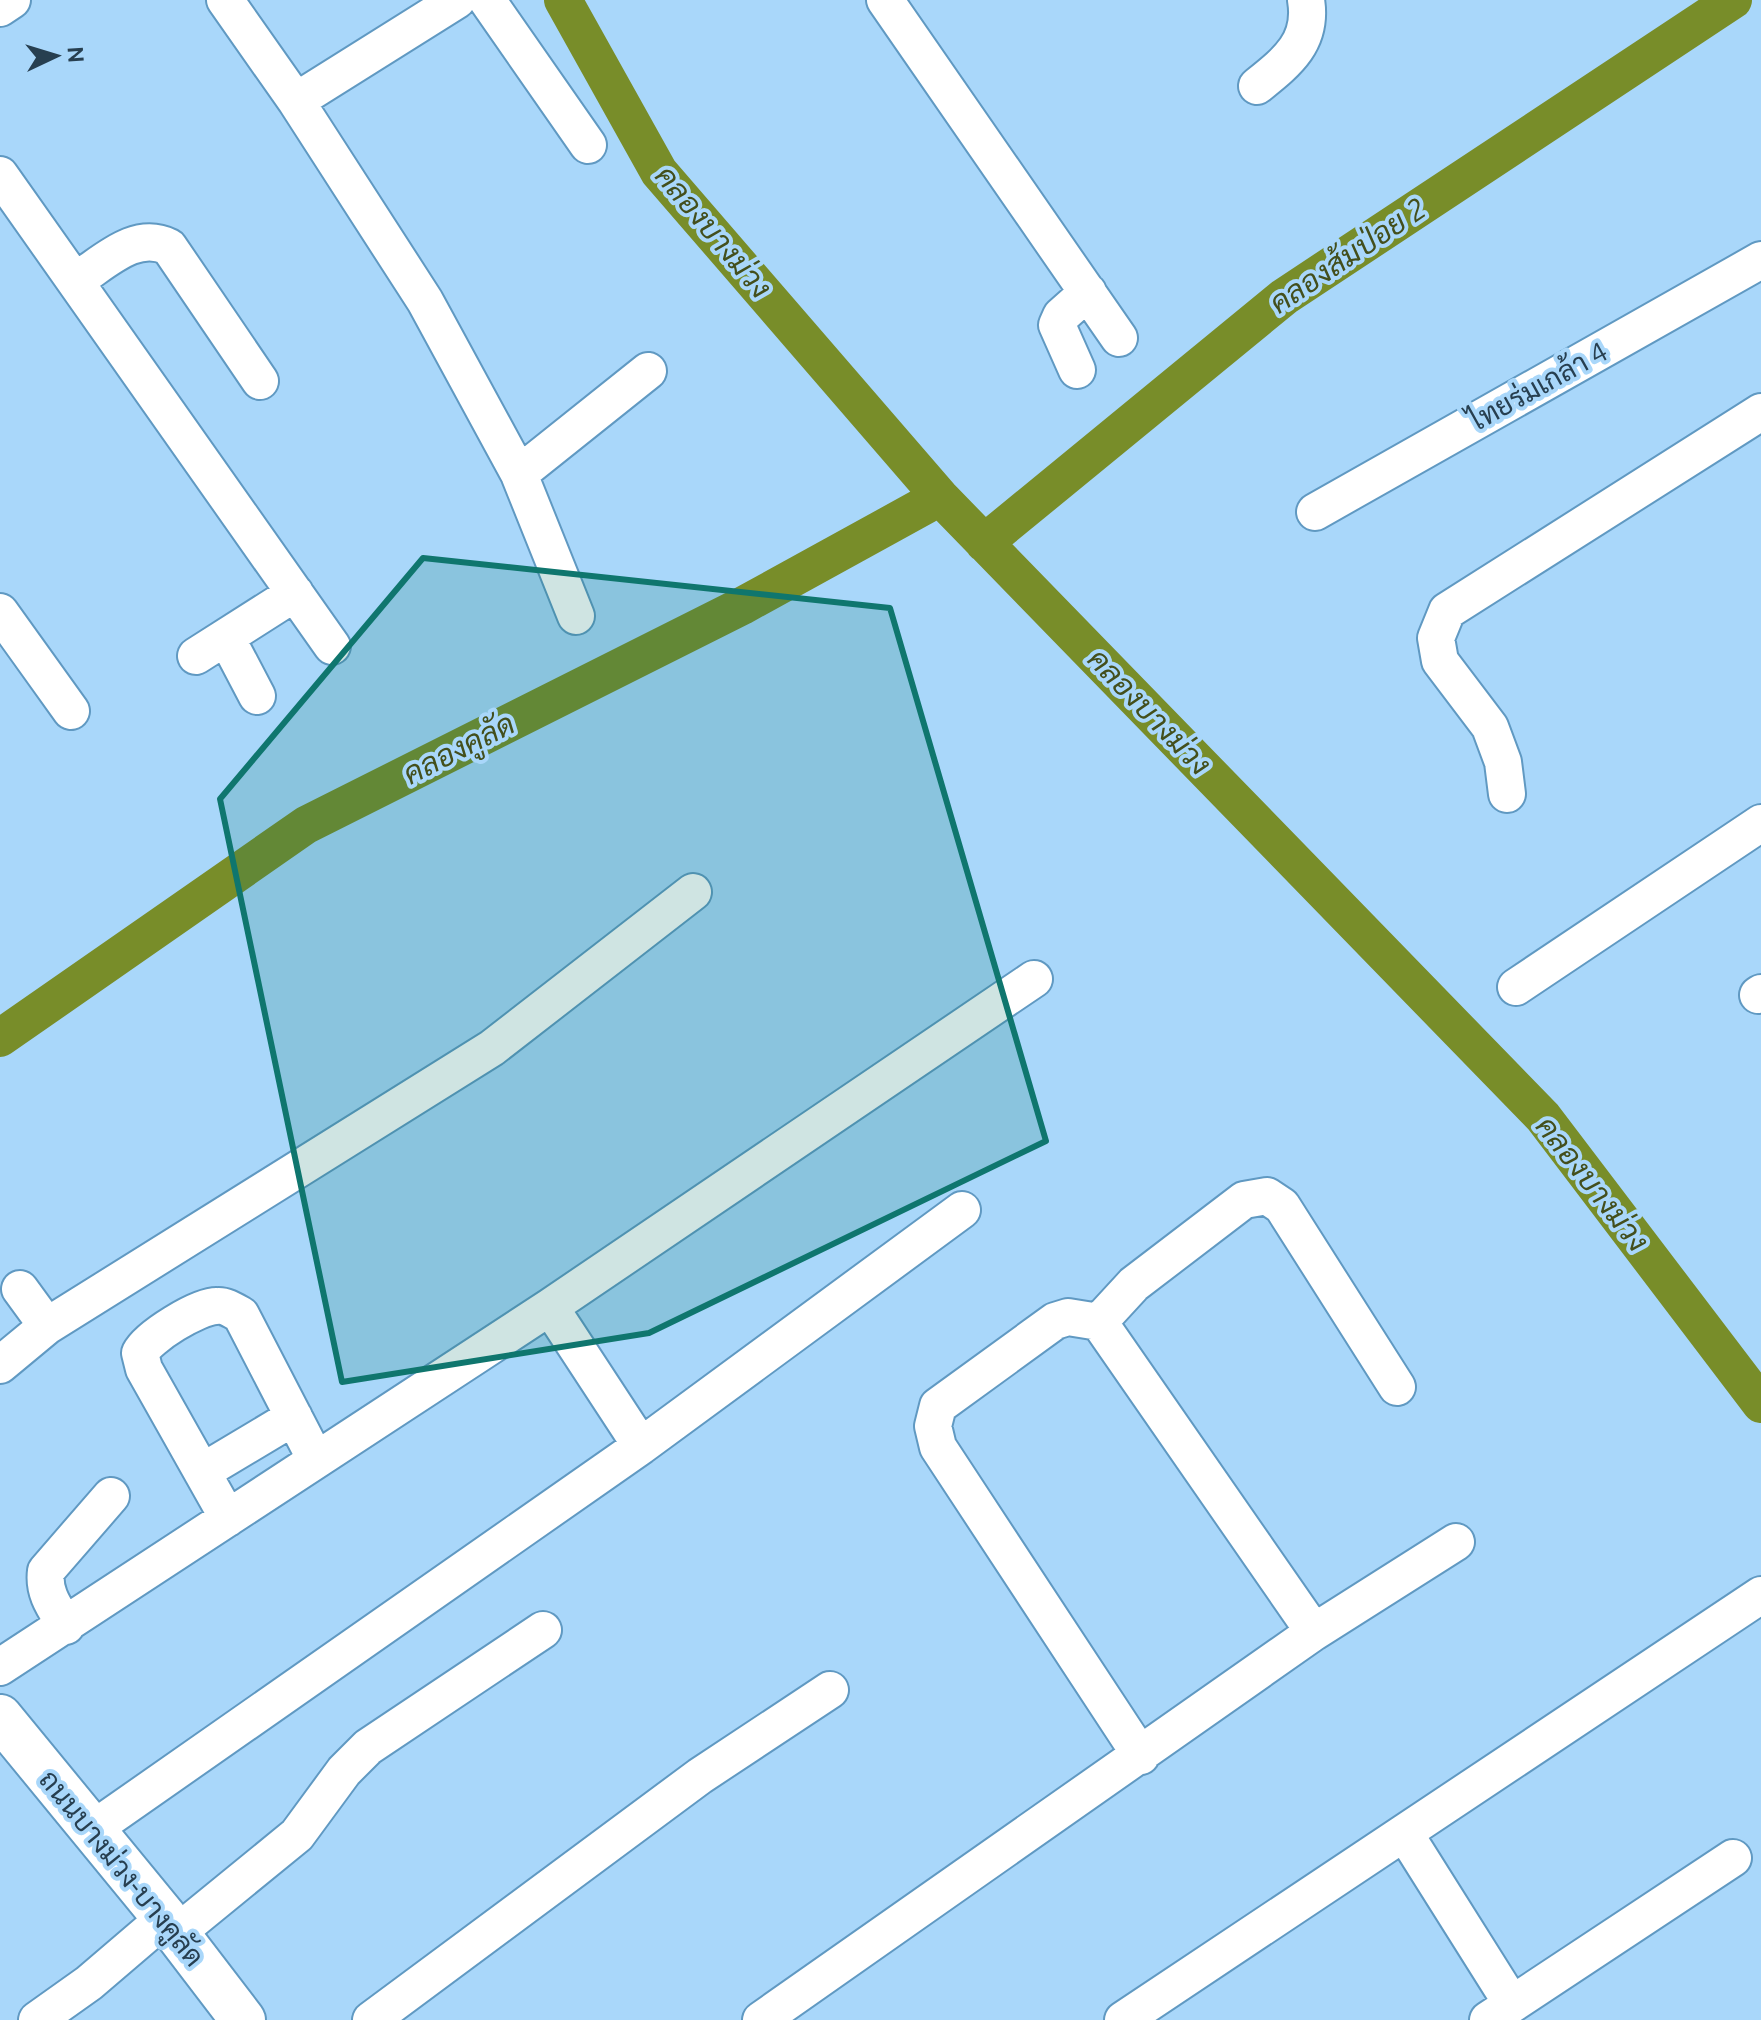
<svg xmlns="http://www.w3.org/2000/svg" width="1761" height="2020" font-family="Ubuntu,Sarabun,sans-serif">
  <rect width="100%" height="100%" fill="#a9d7fa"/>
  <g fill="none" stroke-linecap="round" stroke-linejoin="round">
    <path stroke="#788d29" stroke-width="38" d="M563,0L659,172L940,497L1543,1117L1761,1404
      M984,543L1284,297L1733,0
      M0,1038L306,825L742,606L940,497"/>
    <defs>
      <path id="street" d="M225,0L296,101L425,301L519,474L576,616
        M487,0L588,145
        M885,0L1119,338
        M0,8L12,0
        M1257,86C1287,62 1313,42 1306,0
        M296,101L457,0
        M0,175L332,646
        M75,281C104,263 135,230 169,247L260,381
        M1077,370L1057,325L1061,316L1088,292
        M519,474L648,371
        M1315,512L1761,260
        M0,612L71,711
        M226,637L257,696
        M196,656L295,593
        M1507,794L1503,762L1490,727L1440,661L1436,638L1447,611L1761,412
        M1516,987L1761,823
        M1758,995L1761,993
        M550,1307L641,1446
        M1099,1322L1068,1317L1055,1321L938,1406L933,1426L938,1447L1141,1756
        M47,1326L492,1048L693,892
        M0,1365L47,1326L20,1289
        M202,1472L294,1417
        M228,1518L144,1369L140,1353C148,1337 198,1306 217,1306C225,1305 234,1311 241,1315L316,1460
        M66,1626C55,1608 43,1593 46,1571L111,1496
        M1314,1632L1099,1322L1134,1284L1244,1200L1267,1196L1282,1206L1397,1387
        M0,1667L550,1307L1034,979
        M93,1829L641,1446L962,1210
        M1405,1834L1512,2004
        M177,1933L297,1835L344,1771L368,1747L543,1630
        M37,2020L89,1983L165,1918
        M371,2020L700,1776L830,1690
        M761,2020L1314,1632L1456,1542
        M1123,2020L1761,1595
        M1488,2020L1733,1858"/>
      <path id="secondary" d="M0,1717L165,1918L243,2020"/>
    </defs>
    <use href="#street" stroke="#6099c2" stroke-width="40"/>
    <use href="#secondary" stroke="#6099c2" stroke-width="48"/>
    <use href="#street" stroke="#fff" stroke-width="36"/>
    <use href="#secondary" stroke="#fff" stroke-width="44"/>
  </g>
  <path fill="#0f766e" fill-opacity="0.2" stroke="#0f766e" stroke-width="6" stroke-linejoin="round" d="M423,558L890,608L1046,1141L649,1333L342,1382L220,799Z"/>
  <g text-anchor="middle" stroke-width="8" stroke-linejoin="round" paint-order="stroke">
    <g font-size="28" fill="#273f50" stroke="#a9d7fa">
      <text transform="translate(1538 386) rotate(-29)" y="10">ไทยร่มเกล้า 4</text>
      <text transform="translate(122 1868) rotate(51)" y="10">ถนนบางม่วง-บางคูลัด</text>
    </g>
    <g font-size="30" font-style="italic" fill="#434f1c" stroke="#a9d7fa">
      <text transform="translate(713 232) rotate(50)" y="10">คลองบางม่วง</text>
      <text transform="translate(1348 256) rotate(-34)" y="10">คลองส้มป่อย 2</text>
      <text transform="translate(1149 712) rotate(46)" y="10">คลองบางม่วง</text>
      <text transform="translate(459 749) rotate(-27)" y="10">คลองคูลัด</text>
      <text transform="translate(1592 1184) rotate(52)" y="10">คลองบางม่วง</text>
    </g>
  </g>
  <g transform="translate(56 56) rotate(86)" stroke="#a9d7fa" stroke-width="6" paint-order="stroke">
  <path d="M0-6L14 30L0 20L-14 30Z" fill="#273f50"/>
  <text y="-12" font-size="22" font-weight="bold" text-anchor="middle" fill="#273f50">N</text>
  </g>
</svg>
